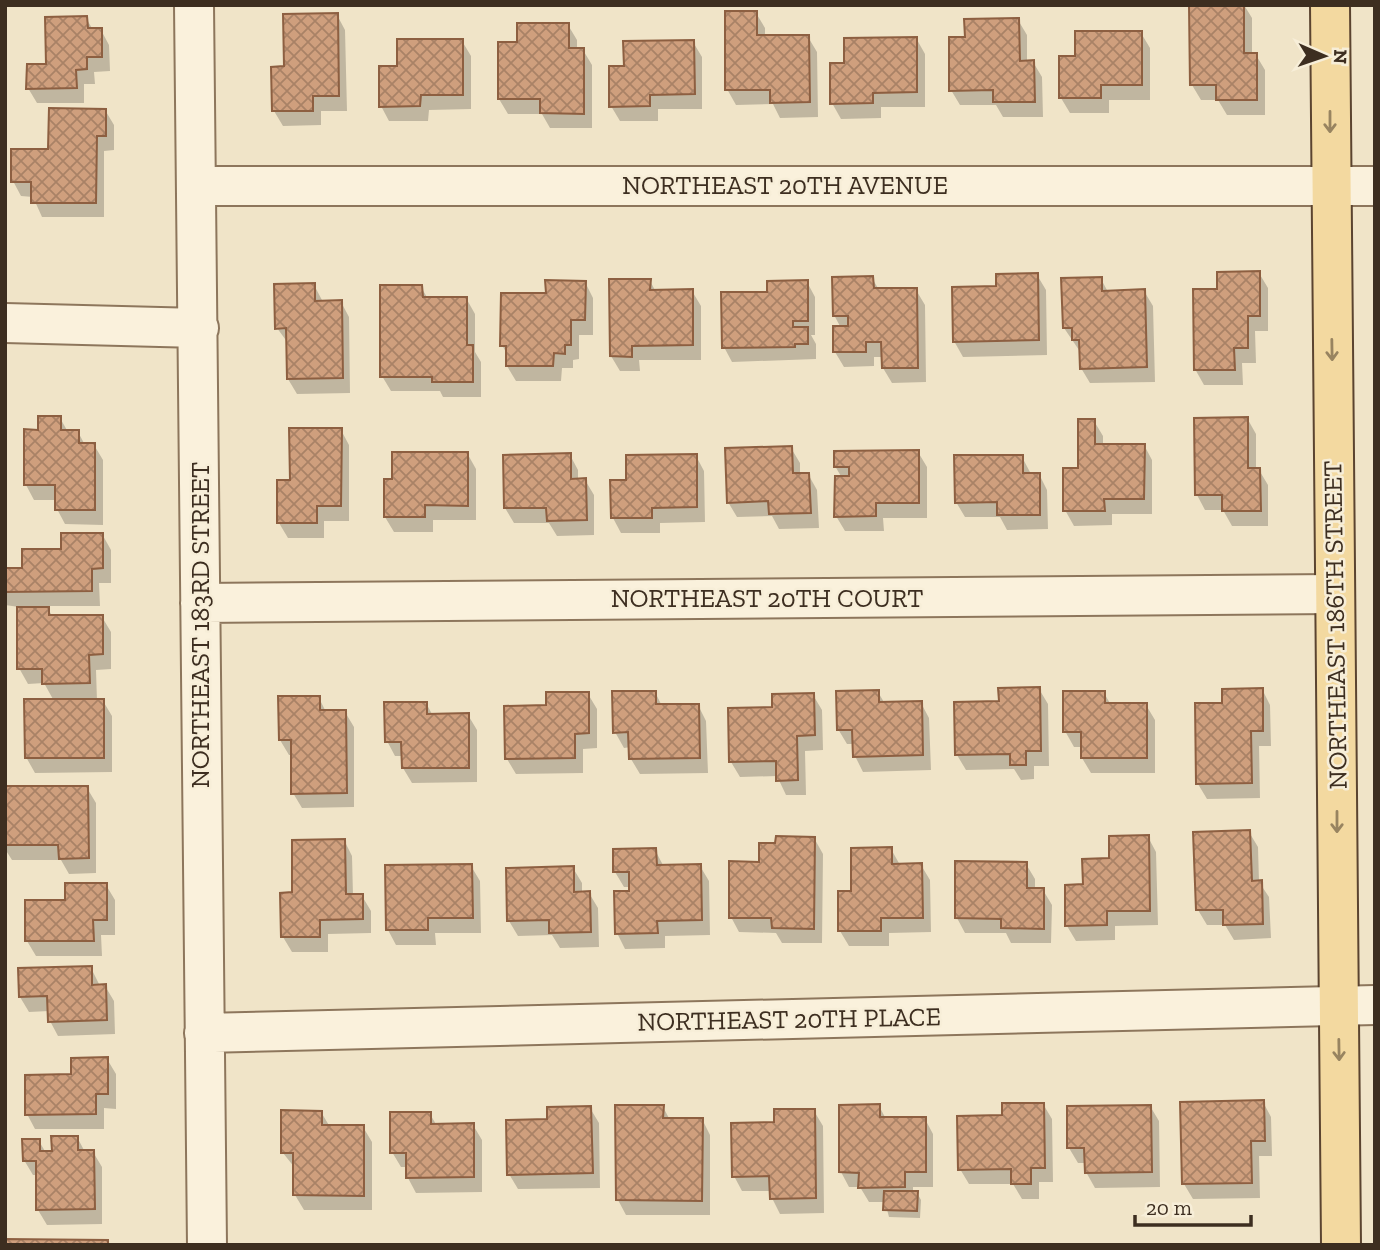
<svg xmlns="http://www.w3.org/2000/svg" width="1380" height="1250" font-family="'Zilla Slab',serif">
  <defs>
    <pattern id="building-cross-hatch" width="8" height="8" patternUnits="userSpaceOnUse" patternTransform="scale(1.75)"><rect width="8" height="8" fill="#cf9f7d"/><path d="M0 0l8 8M0 8l8-8" fill="none" stroke="#a98266"/></pattern>
  </defs>
  <rect width="100%" height="100%" fill="#f0e4c8"/>
  <path fill="#0003" d="M1191,5H1244L1252,18V55H1256L1265,70V115H1227L1218,100H1201L1192,85Z
    M756,13L765,28V37H808L817,52L818,117L780,118L773,104L736,105L727,89Z
    M337,15L345,30L347,111H321V125L283,126L274,111L273,69L286,68Z
    M86,18L93,30H101L109,45L110,71L94,72L95,84H84V103H37L28,88Z
    M1018,20L1027,35V62H1033L1042,77L1043,117H1003L996,105H960L951,90L966,38Z
    M568,25L577,40V50H583L592,65V128H550L542,114H508L499,99L519,44Z
    M1141,33L1150,48V100H1109V113H1070L1061,98L1076,58Z
    M916,38L925,54V107H881V118L841,119L832,103L846,65Z
    M462,41L471,56V109L429,110L428,121H389L381,106L399,68Z
    M693,42L702,57V109H658V121H620L611,106L625,68Z
    M105,110L114,125V150L104,151V217H42L33,197L21,196L13,181Z
    M1259,273L1268,288V331H1255L1256,363H1242L1243,385H1204L1195,369L1219,291Z
    M1037,275L1046,290L1047,355L963,357L954,341L998,288Z
    M872,278L879,290H916L925,305L926,382L892,383L883,368V357H874V366L844,367L835,352L841,328L834,315Z
    M1101,279L1108,292L1144,291L1153,306L1155,382L1090,383L1081,368V353L1064,328Z
    M650,281L656,292L692,291L701,306V360H639L640,371H620L611,356Z
    M585,282L593,298V335H579V359L573,360V368H562L561,381H516L507,366V354L502,345L547,295Z
    M807,282L815,297V335H811L816,344V359L732,362L724,347L769,293Z
    M314,285L323,302H341L349,317L350,393L297,394L288,379V343L277,328Z
    M421,287L428,299L466,298L475,314V352L481,362V397H443L440,391H391L382,376Z
    M60,418L68,432H78L85,445H94L103,460V525L65,524L57,509V500H34L26,485L40,431Z
    M1247,418L1256,434V470H1259L1268,485V526H1232L1223,510H1205L1197,495Z
    M1094,421L1103,436V446L1144,445L1152,460V514H1112V525L1074,526L1065,510Z
    M341,430L349,445V521H324V538H288L279,523L291,482Z
    M791,448L800,463V475L808,474L817,490L819,528L779,529L772,516L737,517L728,502Z
    M918,452L927,467V518H883L884,531H845L836,516L842,478L835,466Z
    M467,453L476,469V520H433V532H394L385,517L394,481Z
    M570,455L578,470V480H585L594,495V535L557,536L549,523H514L505,508Z
    M696,456L704,471L705,522L660,523V533H621L613,518L628,481Z
    M1022,457L1031,474H1039L1047,490L1048,529L1007,530L1000,517H965L956,502Z
    M102,534L111,550V583H99L100,606H46L53,617H102L111,632V669L96,670L97,701H103L112,716V772L35,773L26,757L54,701L44,683L28,684L19,668V607L5,605V570H24Z
    M1039,689L1048,704L1049,766H1034V779L1021,780L1014,769L966,770L957,755L1001,703Z
    M1262,689L1270,705L1271,746H1259L1260,798L1207,799L1198,784L1224,705Z
    M655,692L662,706L698,705L706,721L708,773L640,774L631,759V747L624,748L615,732Z
    M878,692L885,704L921,703L929,718L931,770L863,772L855,756L854,744H847L838,729Z
    M1104,693L1111,705H1146L1155,720V773H1091L1082,758L1083,747H1074L1065,731Z
    M588,694L597,709V748L583,749V773L516,774L507,759L548,707Z
    M813,695L822,710L823,750L805,751L806,795H786L777,776L740,777L731,762L774,709Z
    M319,698L326,712H345L354,727V807L302,808L293,793V755H289L280,740Z
    M426,703L433,716L468,715L477,730V782L412,783L403,768V756H395L387,741Z
    M5,788H87L96,803V873L69,874L61,860H12L5,849Z
    M1249,832L1258,847L1259,882L1269,897L1271,938L1234,940L1225,925H1207L1198,910Z
    M1148,837L1156,852L1158,925L1115,926V940L1076,941L1067,926L1111,860Z
    M814,838L823,854L822,943H782L776,933L739,932L731,917L761,864Z
    M344,840L352,856L353,896H362L371,911V933L328,934V952H292L283,937L294,894Z
    M891,849L900,865H921L930,880L931,932L889,933V946H849L840,931L853,893Z
    M655,850L664,867L700,866L709,881L710,935L665,936V948L625,949L617,933L631,887H624L615,872Z
    M1026,864L1035,879V890H1043L1052,905L1051,943H1011L1006,933H965L957,918Z
    M471,866L480,881L481,933H435L436,945H396L388,930Z
    M573,868L582,883V893H589L598,908L599,947L560,948L552,935L518,936L509,921L508,870Z
    M106,885L115,900V935H101L102,956H36L27,941L67,902Z
    M91,968L100,986H105L114,1001L115,1034L58,1036L50,1021L49,1011L29,1012L20,997Z
    M107,1059L116,1074V1109L104,1108V1129H35L27,1114L73,1076Z
    M1263,1102L1271,1117L1272,1156H1259L1260,1198L1193,1199L1184,1184Z
    M1043,1104L1052,1119L1053,1182H1039V1199H1022L1013,1184H969L960,1169L1004,1117Z
    M879,1106L886,1119H925L933,1134V1187H913V1193H917L921,1200L920,1218L889,1217L885,1202H869L860,1187H849L841,1172Z
    M1150,1106L1159,1121L1160,1187L1095,1188L1086,1172V1163H1078L1069,1148Z
    M663,1107L670,1120L702,1119L710,1135V1215H626L618,1200Z
    M590,1108L599,1123L600,1188L518,1189L509,1174L549,1121Z
    M814,1111L823,1126L824,1213L780,1214L772,1198V1191H742L734,1176L776,1124Z
    M321,1112L330,1127H363L372,1142V1210H304L295,1195V1168L283,1153Z
    M430,1114L437,1126L473,1125L482,1140V1192L416,1193L408,1178V1167H401L392,1152Z
    M77,1137L85,1152H93L102,1167V1224L47,1225L38,1210V1175H33L24,1160L39,1141L46,1153H53Z"/>
  <path fill="url(#building-cross-hatch)" stroke="#8d5f41" stroke-width="2" d="M1189,5H1244V53H1257V100H1216V85H1190Z
    M725,11H757V35H809L810,102L770,103V90H725Z
    M338,13L339,96H313V111H272L271,67L284,66L283,14Z
    M87,16L88,28H102V57H87V69L76,70L77,88L26,89L27,64H46L45,17Z
    M1019,18L1020,61L1034,60L1035,102H993V90L949,91V37H965L964,19Z
    M517,23H569V48H584V114L540,113V99H498V42H517Z
    M1075,31H1142V85H1101V98H1059V56H1075Z
    M917,37V92L873,93V103L830,104V63H844V38Z
    M397,39H463V95H421L420,106L379,107V66H397Z
    M694,40L695,94L650,95V106L609,107V66H624L623,41Z
    M49,108L106,109V136H97L96,203H31V182H11V149H48Z
    M1260,271V316H1248V348H1234L1235,370H1194L1193,289H1217V272Z
    M1038,273L1039,340L953,342L952,287L996,286V274Z
    M873,276L874,288H917L918,368H882L881,342H866V352H833V326H848V316H833L832,277Z
    M1102,277V291L1145,289L1147,367L1080,369L1079,340H1072V328H1063L1061,278Z
    M609,279H651L650,290L693,289V345L632,346V357L610,356Z
    M545,280L586,281L585,320H571V345H565V354L554,353L553,366H506V346H500L501,293H546Z
    M808,280V321H793V327H808V344H795V347L722,348L721,292H767V281Z
    M315,283V301L342,300L343,378L287,379L286,328L275,329L274,284Z
    M380,285H422L423,297H467V345H473V382H432V377H380Z
    M38,416H61V430H79V443H95V510H55V485H24V429L38,430Z
    M1248,417V468H1260L1261,511H1222V495H1195L1194,418Z
    M1078,419H1095V444H1145L1144,499H1104L1105,511H1063V468H1078Z
    M289,428H342L341,506H317V523H277V480H290Z
    M792,446L793,473H809L811,513L769,514L768,501L727,503L725,448Z
    M919,450V503H876V516L834,517L835,476H849V467H834V451Z
    M392,452H468V506L425,505V517H384V479H392Z
    M571,453V479L586,478L587,520L547,521L546,508H504L503,455Z
    M697,454V507L652,508V518H611L610,480H626V455Z
    M954,455H1023V473H1040V515H997V502L955,503Z
    M61,533H103V568L92,569V591L5,592V568H22V549H61Z
    M17,607H49V615H103V654L89,655L90,683L42,684V669H17Z
    M1040,687L1041,751H1026V765H1010V754L955,755L954,702L999,701L998,688Z
    M1263,688V731H1251L1252,783L1196,784L1195,703H1222V689Z
    M879,690V702L922,701L923,755L853,757L852,730H837L836,691Z
    M612,691H656V704H699L700,758L629,759L628,732L613,733Z
    M1063,691H1105V703H1147V758H1081V732H1063Z
    M546,692H589V733L575,734V758L505,759L504,706L546,705Z
    M814,693L815,735L797,736L798,780L776,781V761L729,762L728,708L772,707V694Z
    M278,696H320V710H346L347,793L291,794V740H279Z
    M24,699H104V758H25Z
    M384,702H427V714L469,713V768H402L401,742H385Z
    M5,786H88L89,858L59,859L58,845H5Z
    M1250,830L1252,881L1262,880L1263,924L1223,925V910H1196L1193,832Z
    M1149,835L1150,911H1107V925L1065,926V885L1083,884L1082,859L1109,858V836Z
    M776,836L815,837L814,929L772,928L771,918H729V861L759,862V843H775Z
    M345,839L346,894H363V919L320,920V937H281L280,893L292,892V840Z
    M892,847V864L922,863L923,918H881V931H838V891H851V848Z
    M656,848L657,865L701,864L702,920L657,921L658,933L615,934L614,891H629V872H613V849Z
    M955,861L1027,862V888H1044V929L1001,928V919L955,918Z
    M472,864L473,918H428V930H386L385,865Z
    M574,866V892L590,891L591,932L549,933V920L507,921L506,868Z
    M65,883H107V920H93L94,941H25V900H65Z
    M92,966V985L106,984L107,1020L48,1022L47,996L19,997L18,968Z
    M108,1057V1094H96V1114L25,1115V1075L71,1074V1058Z
    M1264,1100L1265,1141H1251L1252,1183L1182,1184L1180,1102Z
    M1002,1103H1044L1045,1168H1031V1184H1011V1169L958,1170L957,1116L1002,1115Z
    M880,1104V1117H926V1172H905V1187L858,1188L859,1173L839,1172V1105Z
    M615,1105H664L663,1118H703L702,1201L616,1200Z
    M1151,1105L1152,1172L1085,1173L1084,1148H1067V1106Z
    M591,1106L593,1173L507,1175L506,1120L547,1119V1107Z
    M774,1109H815L816,1198L770,1199L769,1176L732,1177L731,1123L774,1122Z
    M281,1110L322,1111V1125H364V1196L293,1195V1153H281Z
    M390,1112H431V1124L474,1123V1177L406,1178V1153H390Z
    M51,1136H78V1150H94L95,1209L36,1210V1161H23L22,1139H40V1151H52Z
    M884,1191H918L917,1211L883,1210Z
    M5,1239L108,1240V1245H5Z"/>
  <g fill="none" stroke-linecap="round" stroke-linejoin="round">
    <defs>
      <path id="minor" d="M194,5L207,1245
        M196,186H1375
        M5,323L199,328
        M200,603L1335,594
        M204,1033L1375,1005"/>
      <path id="primary" d="M1330,5L1341,1245"/>
    </defs>
    <use href="#minor" stroke="#8d765c" stroke-width="42"/>
    <use href="#primary" stroke="#5b4430" stroke-width="42"/>
    <use href="#minor" stroke="#faf1dc" stroke-width="38"/>
    <use href="#primary" stroke="#f3d9a0" stroke-width="38"/>
  </g>
  <defs><path id="oneway-shaft" d="M-6 0H5M1.5-3L5.5 0L1.5 3" fill="none" stroke-width="1.6" stroke-linecap="round" stroke-linejoin="round" transform="scale(1.75)"/></defs>
  <g stroke="#988460">
    <use href="#oneway-shaft" transform="translate(1330 122) rotate(90)"/>
    <use href="#oneway-shaft" transform="translate(1332 350) rotate(89)"/>
    <use href="#oneway-shaft" transform="translate(1337 822) rotate(90)"/>
    <use href="#oneway-shaft" transform="translate(1339 1050) rotate(89)"/>
  </g>
  <g text-anchor="middle" stroke-width="5" stroke-linejoin="round" paint-order="stroke">
    <g font-size="26" fill="#3d2e20" stroke="#f7eed8">
      <text x="785" y="194">NORTHEAST 20TH AVENUE</text>
      <text x="767" y="607">NORTHEAST 20TH COURT</text>
      <text transform="translate(200 625) rotate(-90)" y="9">NORTHEAST 183RD STREET</text>
      <text transform="translate(1335 625) rotate(-91)" y="9">NORTHEAST 186TH STREET</text>
      <text transform="translate(789 1019) rotate(-1)" y="9">NORTHEAST 20TH PLACE</text>
    </g>
  </g>
  <rect width="1380" height="1250" fill="none" stroke="#3d2e20" stroke-width="14"/>
  <g transform="translate(1324 56) rotate(92)" stroke="#f7eed8" stroke-width="5" paint-order="stroke">
  <path d="M0-5L12 26L0 18L-12 26Z" fill="#3d2e20"/>
  <text y="-10" font-size="19" font-weight="bold" text-anchor="middle" fill="#3d2e20">N</text>
  </g>
  <path d="M1135 1215v10h116v-10" fill="none" stroke="#3d2e20" stroke-width="3.5"/>
  <text x="1146" y="1215" font-size="21" fill="#3d2e20" stroke="#f7eed8" stroke-width="5" paint-order="stroke">20 m</text>
</svg>
